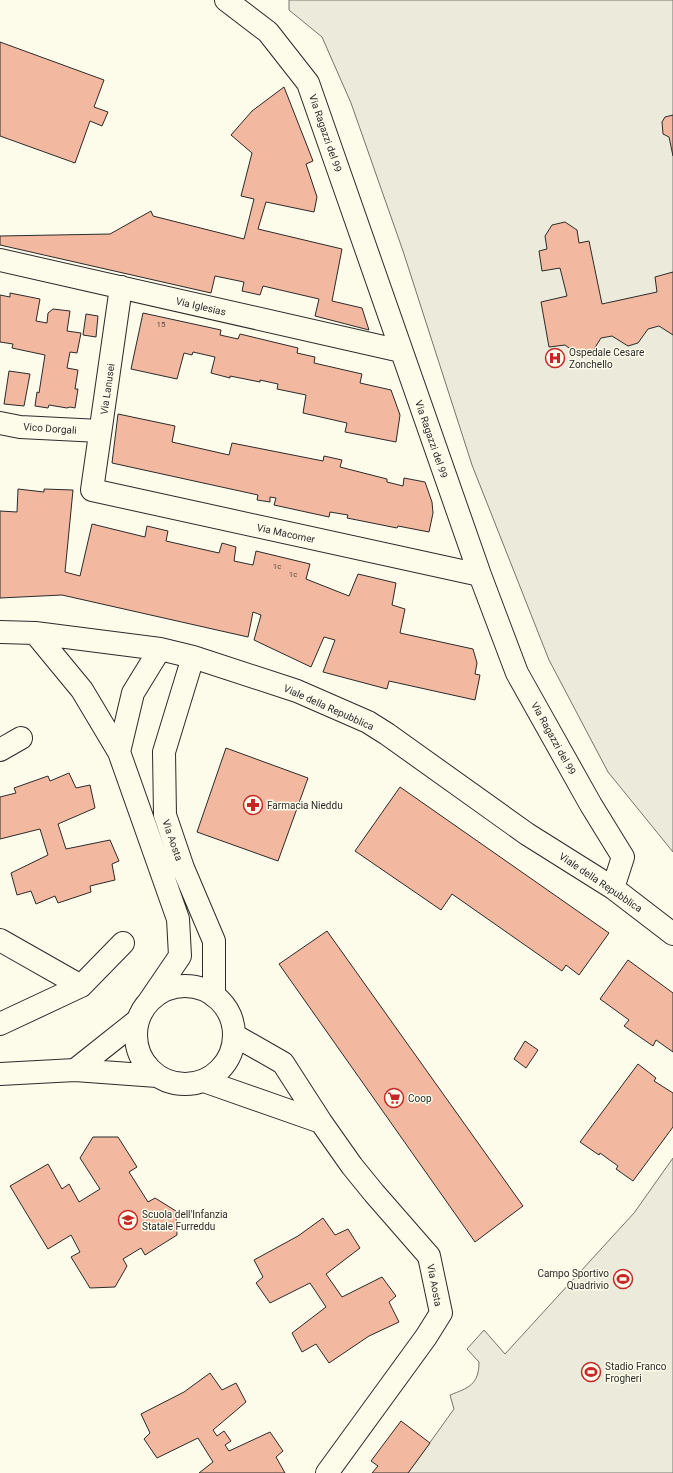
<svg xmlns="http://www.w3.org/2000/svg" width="673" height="1473" font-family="Roboto,sans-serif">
  <rect width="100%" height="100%" fill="#fdfbea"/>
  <path fill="#ecebdb" stroke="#74746e" d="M289,0H673V852L608,772L549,660L472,465L403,251L351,103L322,37L289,10Z
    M673,1158V1473H408L454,1409L450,1395C468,1388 479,1385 479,1362L467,1349L484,1330L505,1354L634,1213Z"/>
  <path fill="#f2b8a0" stroke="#2b2b2b" d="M0,42L104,80L94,107L108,112L102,126L90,121L75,163L0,136Z
    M284,87L313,161L306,164L317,197L314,212L266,202L258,229L342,249L332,301L362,308L369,330L315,316L319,299L263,286L260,295L242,291L244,282L215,276L211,293L0,245V236L110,234L151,211L153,216L244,239L254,199L241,196L252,153L231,135L252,111Z
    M673,115V156L669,137L663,134L662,122L665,117Z
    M565,222L577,230L579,243L589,241L602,304L657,292L655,277L673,272V335L659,326L648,329L638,343L628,346L612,336L601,338L591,354L580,356L565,345L549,347L541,302L567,296L560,268L542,271L539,251L547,249L545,236L552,225Z
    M10,293L40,299L36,321L47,323L48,313L53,309L70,311L67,331L81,333L77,353L70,352L67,368L78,370L75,389H78L75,408L70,407L67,408L49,405L48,408L35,406L37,392L39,393L45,355L12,348L13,344L0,342V295L10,297Z
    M143,313L221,330L220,335L238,339L240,334L298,348L297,353L315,357L314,363L362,374L360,383L391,390L400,415L396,442L345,432L347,423L303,413L306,395L277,389L278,384L260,380V382L230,376V378L211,373L215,357L193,352L192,355L184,353L177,379L131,369Z
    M86,314L98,316L96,337L83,335Z
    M9,371L30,374L24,406L4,404Z
    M118,414L175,426L172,442L229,455L232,443L323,461L324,456L342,460L340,467L387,479V482L403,486L404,478L425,482L432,502L433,513L429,532L398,526L397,528L347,518L348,515L330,512L329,517L274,505L276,498L270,497V502L257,500L258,495L112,463Z
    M18,489L44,492V489L73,490L65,572L80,576L92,524L145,537L147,526L168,531L166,541L219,553L222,543L236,547L234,561L253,565L256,551L310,564L306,579L349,596L358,574L396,583L392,605L405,609L400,633L473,649L477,663L475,674L480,675L475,700L389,681L387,689L323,672L335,640L324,637L311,667L254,640L261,615L253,612L248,637L62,595L0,598V511L17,512Z
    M226,748L308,778L278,861L197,832Z
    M69,773L76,788L90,785L95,808L58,824L66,849L110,840L119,861L112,864L115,880L90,886L91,892L58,903L55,896L36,904L31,891L17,895L11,873L48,855L40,829L0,839V797L16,793L14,788L48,776L50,781Z
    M400,787L609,933L579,975L566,965L562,971L452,894L441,910L355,851Z
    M327,931L523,1206L475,1242L279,964Z
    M628,960L673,993V1052L656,1040L653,1046L624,1026L629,1020L600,999Z
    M525,1041L538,1050L526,1068L514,1059Z
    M638,1064L656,1078L654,1081L673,1093V1127L633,1181L616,1169L618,1166L600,1153L599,1155L580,1142Z
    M93,1137H118L137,1167L129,1172L148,1202L155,1198L176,1211L177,1235L145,1255L141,1248L123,1259L127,1266L115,1287L90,1288L71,1257L80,1252L71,1235L48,1249L10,1186L48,1164L62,1189L69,1184L79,1202L100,1189L80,1158Z
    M323,1218L335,1235L348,1229L360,1248L326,1274L342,1297L382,1277L396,1296L389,1302L399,1322L369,1336L329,1363L316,1344L302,1352L292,1333L326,1307L310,1283L270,1303L256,1283L263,1277L254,1260L298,1236Z
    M210,1373L222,1390L236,1383L246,1402L213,1430L217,1436L224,1431L231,1441L225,1445L229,1451L270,1432L283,1451L276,1457L285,1473H199L213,1462L198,1438L157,1458L144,1439L150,1433L141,1414L184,1392Z
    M401,1421L430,1443L408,1473H372L378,1466L371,1461Z"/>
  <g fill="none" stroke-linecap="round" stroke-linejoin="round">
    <defs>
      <path id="minor" d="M226,0L268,32L308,83L480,575L517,673L591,805L623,857L613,888
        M0,260L401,351
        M121,287L92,490L480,575
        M0,423L20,427L100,431
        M0,632L35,633L160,649L193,657L297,691L368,722L387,734L527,834L613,888L673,934
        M35,633L82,690L119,752L178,919L180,956L148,1003
        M193,657L164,752L165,815L183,868L214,941V996
        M0,750L21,738
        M119,752L133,693L160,649
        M0,940L81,986
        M136 1035a49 49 0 1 1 98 0a49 49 0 1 1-98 0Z
        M0,1024L81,986L123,943
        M234,1035L283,1063L321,1122L352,1166L374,1193L429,1256L441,1313L426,1337L327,1473
        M75,1070L138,1020
        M0,1074L75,1070L157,1076
        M204,1081L321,1122"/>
    </defs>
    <use href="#minor" stroke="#2b2b2b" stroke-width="24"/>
    <use href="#minor" stroke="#fdfbea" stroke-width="22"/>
  </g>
  <defs>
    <symbol id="hospital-ring" viewBox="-11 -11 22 22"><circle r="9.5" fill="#fdfbea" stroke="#c62828" stroke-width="1.5"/><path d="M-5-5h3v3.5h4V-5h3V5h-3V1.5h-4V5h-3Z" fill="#c62828"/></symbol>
    <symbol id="pharmacy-ring" viewBox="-11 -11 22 22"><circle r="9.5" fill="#fdfbea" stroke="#c62828" stroke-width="1.5"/><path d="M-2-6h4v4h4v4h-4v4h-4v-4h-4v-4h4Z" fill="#c62828"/></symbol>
    <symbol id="supermarket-ring" viewBox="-11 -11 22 22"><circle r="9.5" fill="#fdfbea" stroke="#c62828" stroke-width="1.5"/><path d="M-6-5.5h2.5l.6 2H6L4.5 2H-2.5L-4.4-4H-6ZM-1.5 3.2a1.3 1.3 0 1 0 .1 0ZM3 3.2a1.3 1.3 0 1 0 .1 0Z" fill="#c62828"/></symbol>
    <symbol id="school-ring" viewBox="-11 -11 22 22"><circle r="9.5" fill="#fdfbea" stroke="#c62828" stroke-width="1.5"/><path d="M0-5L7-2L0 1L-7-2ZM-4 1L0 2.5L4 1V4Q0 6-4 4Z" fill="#c62828"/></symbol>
    <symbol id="stadium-ring" viewBox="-11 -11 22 22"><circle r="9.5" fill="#fdfbea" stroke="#c62828" stroke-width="1.5"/><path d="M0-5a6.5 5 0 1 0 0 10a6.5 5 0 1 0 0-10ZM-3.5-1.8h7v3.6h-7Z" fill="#c62828"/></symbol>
  </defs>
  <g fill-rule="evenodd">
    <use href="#hospital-ring" x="544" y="347" width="22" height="22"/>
    <use href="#pharmacy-ring" x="242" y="794" width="22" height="22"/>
    <use href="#supermarket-ring" x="383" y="1087" width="22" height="22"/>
    <use href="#school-ring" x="117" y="1209" width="22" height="22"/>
    <use href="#stadium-ring" x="612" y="1268" width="22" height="22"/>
    <use href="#stadium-ring" x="580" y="1361" width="22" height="22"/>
  </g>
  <g text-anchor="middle" stroke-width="3" stroke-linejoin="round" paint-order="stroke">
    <g font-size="8" fill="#5d4e48">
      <text x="161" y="327">15</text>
      <text x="277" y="569">1c</text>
      <text x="293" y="577">1c</text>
    </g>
    <g font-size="10" fill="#2b2b2b" stroke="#fdfbea">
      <text transform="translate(326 133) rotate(71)" y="4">Via Ragazzi del 99</text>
      <text transform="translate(201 306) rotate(13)" y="4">Via Iglesias</text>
      <text transform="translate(107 389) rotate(-82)" y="4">Via Lanusei</text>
      <text transform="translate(50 428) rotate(4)" y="4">Vico Dorgali</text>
      <text transform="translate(432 439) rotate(71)" y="4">Via Ragazzi del 99</text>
      <text transform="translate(286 533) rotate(12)" y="4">Via Macomer</text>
      <text transform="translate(329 707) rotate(24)" y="4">Viale della Repubblica</text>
      <text transform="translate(554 738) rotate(61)" y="4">Via Ragazzi del 99</text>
      <text transform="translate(173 840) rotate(71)" y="4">Via Aosta</text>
      <text transform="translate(601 882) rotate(34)" y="4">Viale della Repubblica</text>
      <text transform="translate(435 1285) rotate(79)" y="4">Via Aosta</text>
    </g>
    <g font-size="10" fill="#2b2b2b" stroke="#fdfbea" text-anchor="start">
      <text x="569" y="356">Ospedale Cesare<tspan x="569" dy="12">Zonchello</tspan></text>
      <text x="267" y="809">Farmacia Nieddu</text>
      <text x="408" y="1102">Coop</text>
      <text x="142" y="1218">Scuola dell'Infanzia<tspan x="142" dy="12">Statale Furreddu</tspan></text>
      <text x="609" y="1277" text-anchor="end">Campo Sportivo<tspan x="609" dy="12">Quadrivio</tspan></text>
      <text x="605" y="1370">Stadio Franco<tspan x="605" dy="12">Frogheri</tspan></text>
    </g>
  </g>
</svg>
